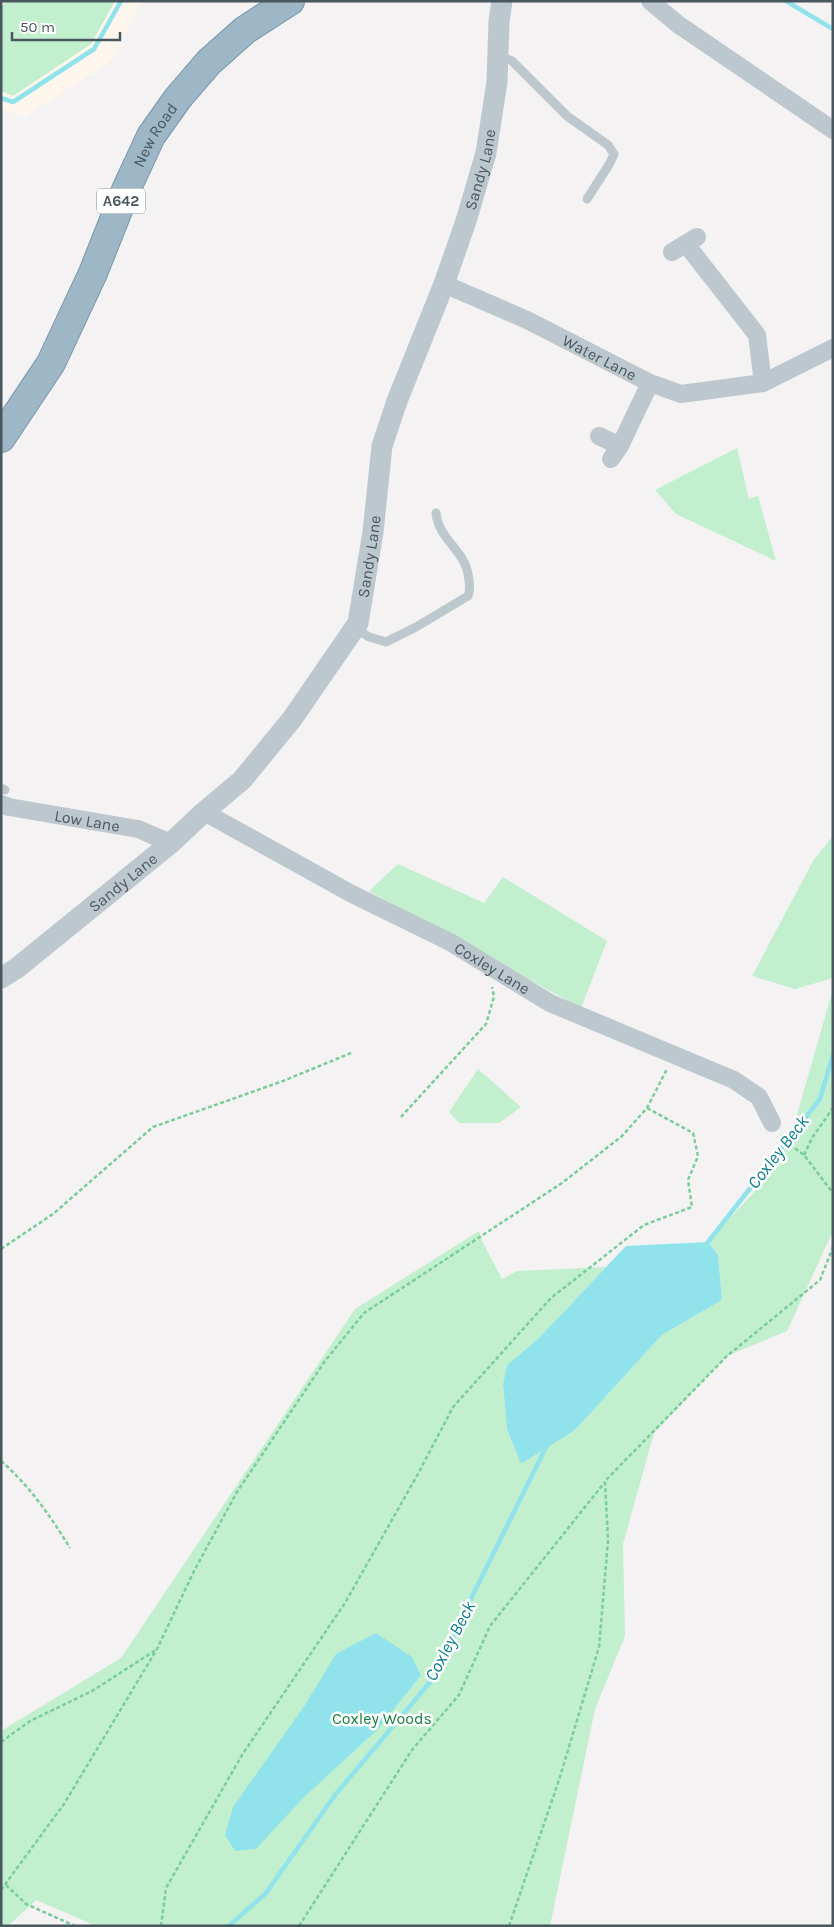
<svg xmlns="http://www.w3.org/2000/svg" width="834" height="1927" font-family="Karla,sans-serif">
  <rect width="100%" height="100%" fill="#f4f2f2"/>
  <path fill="#fcf6ed" d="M1,1H141L111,61L25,117L1,109Z"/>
  <path fill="#c2efce" d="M9,1H115L91,44L13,96L1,91V6Z
    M737,448L749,499L758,496L776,561L676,514L655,490Z
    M833,836V978L795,989L752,976L813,861Z
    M398,864L484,903L503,877L607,941L581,1008L369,891Z
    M833,989V1231L787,1331L727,1356L654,1433L623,1544L625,1636L595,1709L550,1926H93L92,1924L36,1900L8,1926H1V1731L121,1658L355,1309L479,1231L482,1241L502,1279L517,1271L606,1267L538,1339L507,1365L503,1384L507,1429L521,1464L575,1430L662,1335L722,1300L718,1255L708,1242L778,1166L794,1125Z
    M478,1069L521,1107L499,1123H459L449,1112Z"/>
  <path fill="#90e3eb" d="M708,1242L718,1255L722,1300L662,1335L575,1430L521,1464L507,1429L503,1384L507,1365L538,1339L626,1246Z
    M376,1633L412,1657L421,1675L378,1729L303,1798L256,1849L235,1851L225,1835L233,1807L305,1705L336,1654Z"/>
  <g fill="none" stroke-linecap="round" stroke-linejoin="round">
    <path stroke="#90e3eb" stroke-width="4.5" d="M786,1L833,29
      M1,98L13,102L94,49L121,1
      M708,1242L820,1099L833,1055
      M229,1926L266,1893L335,1795L437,1674L464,1613L547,1445"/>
    <defs>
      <g id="trunk">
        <path id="s5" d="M1,438L51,363L93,273L126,190L151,136L178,98L209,62L245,30L290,1"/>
      </g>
    </defs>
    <use href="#trunk" stroke="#7695ab" stroke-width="30"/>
    <path stroke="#7acd9b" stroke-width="2.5" stroke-dasharray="4 2.5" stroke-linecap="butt" d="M401,1117L486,1024L494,997L492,987
      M781,1135L786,1142L804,1155L833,1193
      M804,1155L812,1138L833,1108
      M1,1249L53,1214L153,1127L283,1081L351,1053
      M1,1461C29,1485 51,1517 70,1548
      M1,1742L30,1721L92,1691L156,1650
      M6,1885L26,1904L75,1926
      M1,1890L64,1804L157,1649L194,1571L237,1492L325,1361L364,1313L562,1183L622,1136L647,1108L667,1069
      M161,1926L166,1888L242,1755L345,1603L419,1472L453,1407L551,1298L644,1225L692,1207L688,1180L698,1156L693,1133L647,1108
      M299,1926L412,1750L459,1695L490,1626L605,1482
      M509,1926L559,1780L599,1647L608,1541L605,1481L727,1356L820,1280L833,1247"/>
    <path stroke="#bdc7ce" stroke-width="9" d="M498,55L512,61L567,116L608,145L614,154L610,163L587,199
      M355,628L369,637L386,642L416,627L468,596C470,591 470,587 469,581C467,549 439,542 436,513
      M1,788L5,790"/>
    <g stroke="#bdc7ce" stroke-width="18">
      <path d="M650,1L679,25L833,130"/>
      <path d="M686,244L757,335L763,383"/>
      <path d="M672,252L697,237"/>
      <path id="s1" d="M444,284L527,320L650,383L681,394L763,383L833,348"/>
      <path d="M599,436L620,446L650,383"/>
      <path d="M611,459L620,446"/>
      <path id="s2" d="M1,804L9,807L138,829L171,843"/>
      <path id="s3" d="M204,812L352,894L450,942L550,1003L734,1080L759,1097L772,1123"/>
    </g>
    <path stroke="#bdc7ce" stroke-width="21" id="s4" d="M1,978L17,968L171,843L204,812L242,780L292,719L358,623L373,532L382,446L397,401L444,284L466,221L486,153L497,82L499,21L502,1"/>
    <use href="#trunk" stroke="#9eb7c7" stroke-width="28"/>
  </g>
  <g text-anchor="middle" stroke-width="5" stroke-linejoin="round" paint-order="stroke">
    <rect fill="#fff" stroke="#80898f" stroke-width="1" x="97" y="188.5" width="48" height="25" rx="4"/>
    <g font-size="15" font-weight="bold" fill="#49575f">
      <text x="121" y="206">A642</text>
    </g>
    <g font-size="16" fill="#49575f" stroke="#fff">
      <text dy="6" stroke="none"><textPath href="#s5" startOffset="341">New Road</textPath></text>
      <text dy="6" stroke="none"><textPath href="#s4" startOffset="980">Sandy Lane</textPath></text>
      <text dy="6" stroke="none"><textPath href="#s1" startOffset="172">Water Lane</textPath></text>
      <text dy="6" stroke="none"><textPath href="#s4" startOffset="575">Sandy Lane</textPath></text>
      <text dy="6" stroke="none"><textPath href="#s2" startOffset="88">Low Lane</textPath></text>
      <text dy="6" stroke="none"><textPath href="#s4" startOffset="155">Sandy Lane</textPath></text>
      <text dy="6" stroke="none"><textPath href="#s3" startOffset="328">Coxley Lane</textPath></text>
    </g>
    <g font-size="16" fill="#198141" stroke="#fff">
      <text x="382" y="1724">Coxley Woods</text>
    </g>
    <g font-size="18" font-style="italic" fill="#0f818e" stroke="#fff">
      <text transform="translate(778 1152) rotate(-52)" y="6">Coxley Beck</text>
      <text transform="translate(450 1641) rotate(-62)" y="6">Coxley Beck</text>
    </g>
  </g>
  <rect width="834" height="1927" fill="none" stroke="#49575f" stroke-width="5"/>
  <path d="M12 32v8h108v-8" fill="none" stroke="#49575f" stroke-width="2.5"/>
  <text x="20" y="32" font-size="15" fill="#49575f" stroke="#ffffff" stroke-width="4" paint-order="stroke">50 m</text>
</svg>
